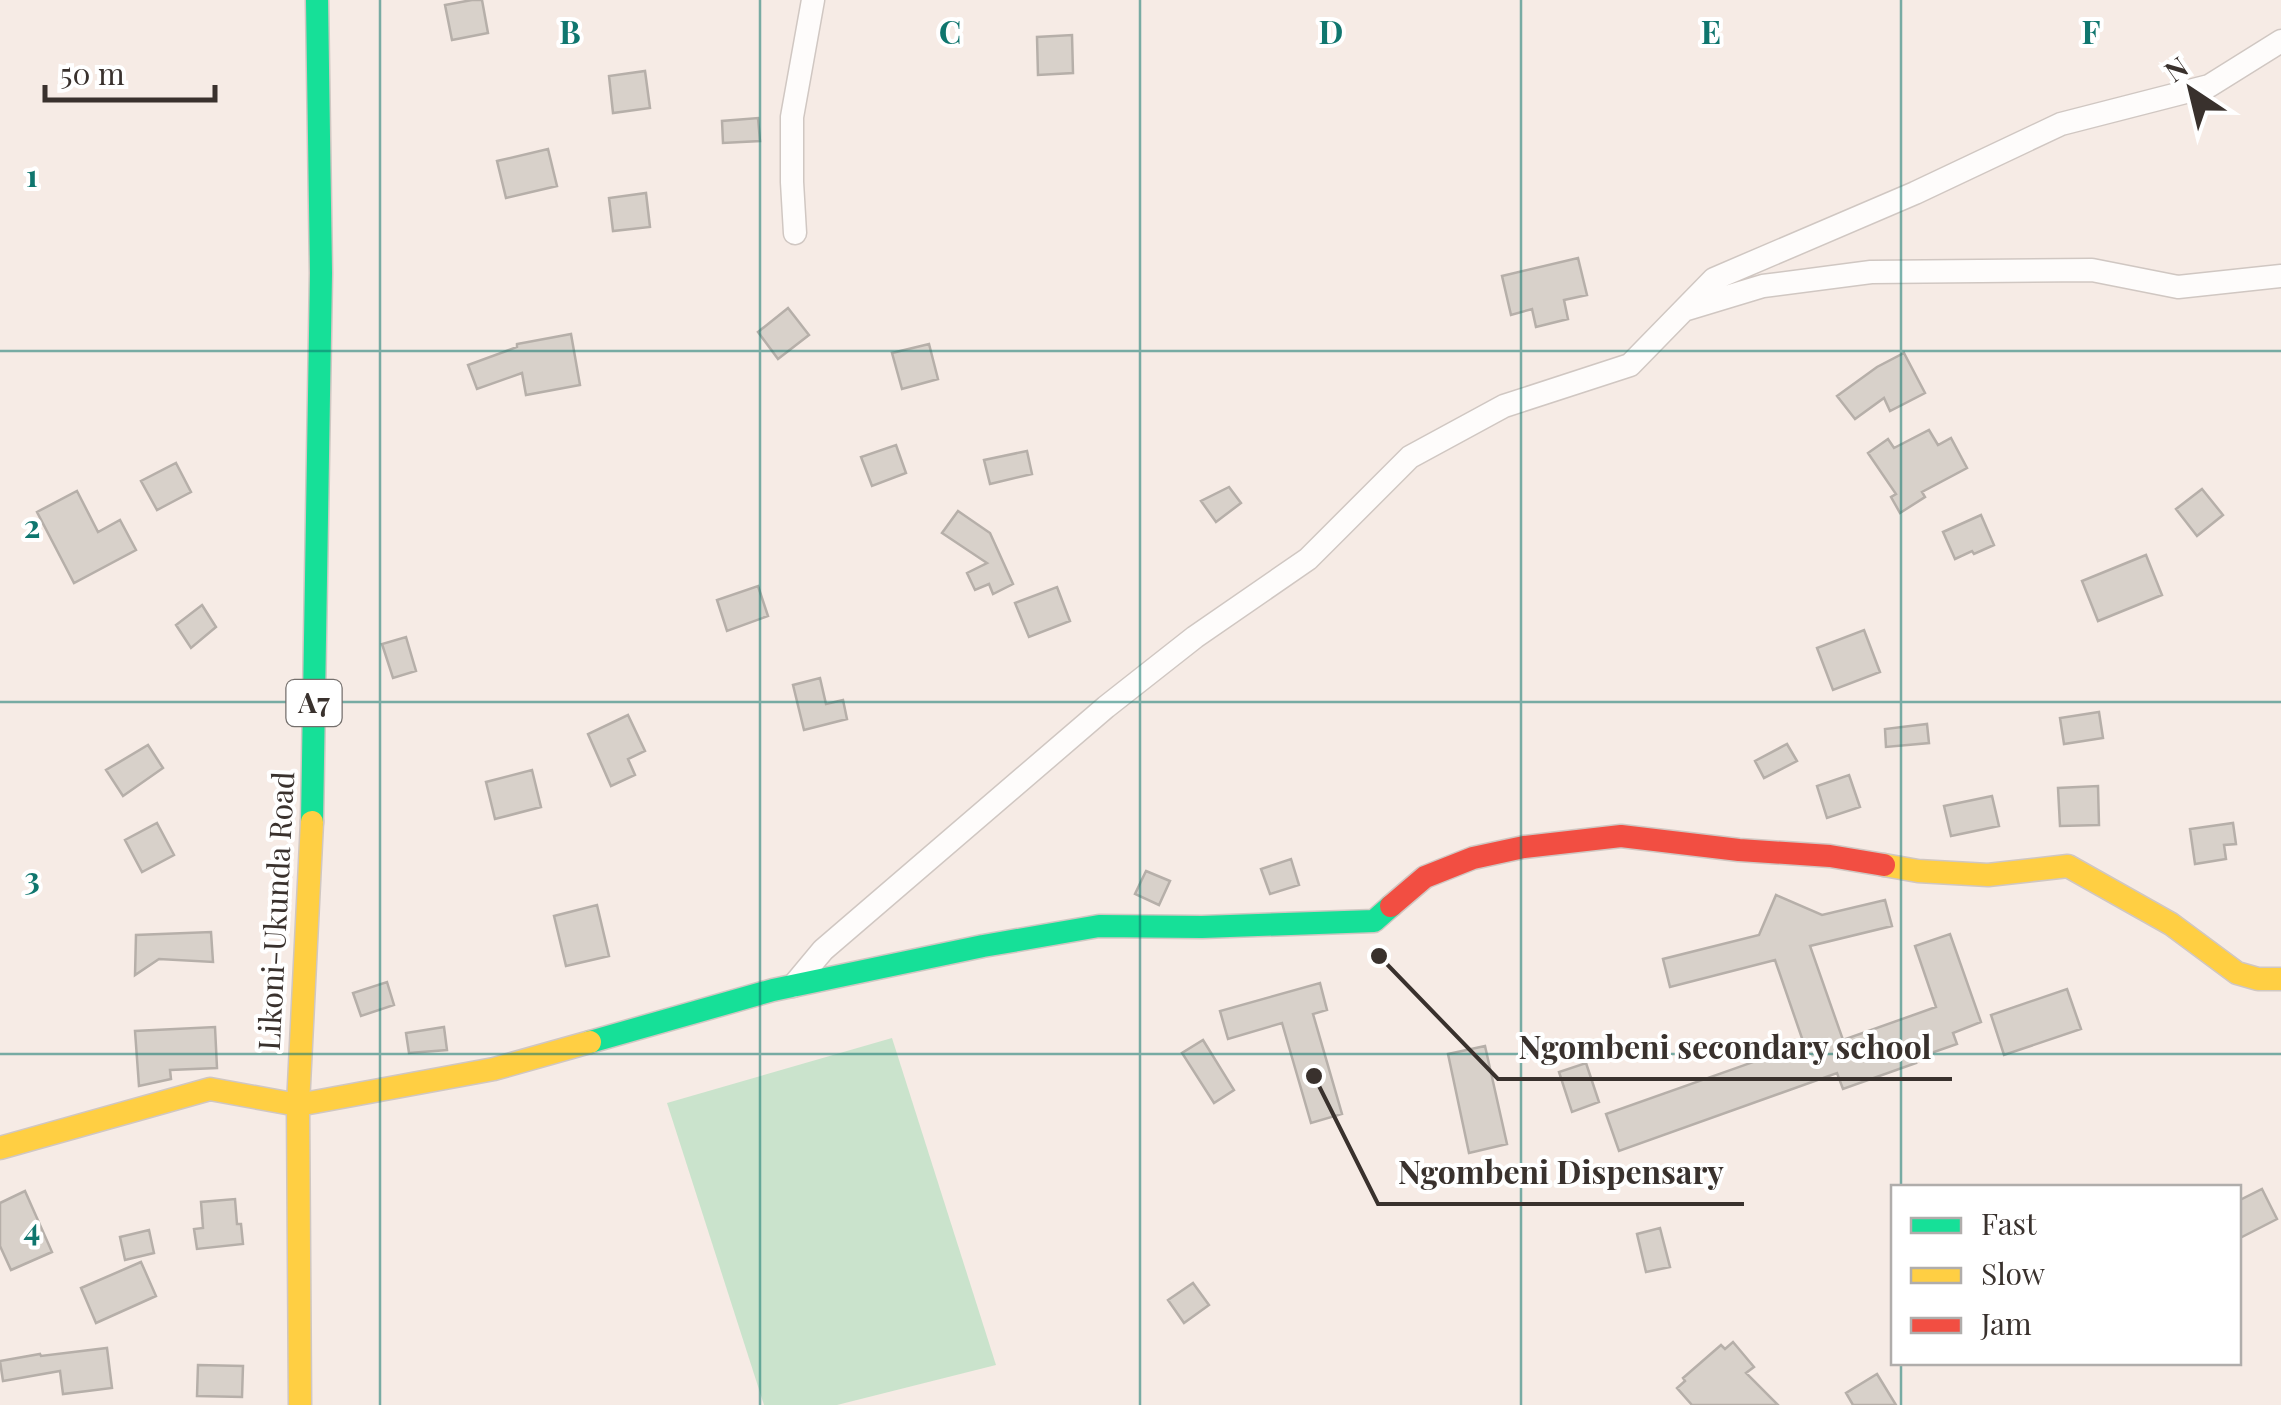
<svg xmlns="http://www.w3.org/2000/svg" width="2281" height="1405" font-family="'Playfair Display',serif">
  <rect width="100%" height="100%" fill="#f6ebe5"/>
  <path fill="#cae3cc" d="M892,1038L996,1365L837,1405H764L667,1103Z"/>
  <path fill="#d8d1ca" stroke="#b6afa9" stroke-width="2.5" d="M472,0H482L488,33L452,40L445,5Z
    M1072,35L1073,73L1038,75L1037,37Z
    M645,71L650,108L613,113L609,76Z
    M758,118L760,141L723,143L722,121Z
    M548,149L557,186L506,198L497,161Z
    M646,193L650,227L613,231L609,198Z
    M1578,258L1587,295L1564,300L1568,319L1536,327L1532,309L1511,315L1502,276Z
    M788,308L809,335L778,359L758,332Z
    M571,334L580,385L526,395L522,373L477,389L468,365L517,347V344Z
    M929,344L938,379L902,389L892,353Z
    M1904,353L1925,393L1890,411L1884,398L1855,419L1837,396L1877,367Z
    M1929,430L1938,445L1951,438L1967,468L1922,492L1925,497L1900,513L1891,497L1896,494L1868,453L1888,439L1894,448Z
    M896,445L906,473L872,486L861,457Z
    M1027,451L1032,474L990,484L984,460Z
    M176,463L191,492L157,510L141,481Z
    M1229,487L1241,503L1216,522L1201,501Z
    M2202,489L2223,515L2197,536L2176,509Z
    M77,491L98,532L120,520L136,550L74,583L37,512Z
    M958,511L990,533L1013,584L993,594L989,584L975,590L967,573L987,563L942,533Z
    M1981,515L1994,545L1974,554L1972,551L1955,559L1943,532Z
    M2146,555L2162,595L2098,621L2082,581Z
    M758,586L768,616L727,631L717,600Z
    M1057,587L1070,621L1029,637L1015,603Z
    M202,605L216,627L191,648L176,625Z
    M1864,630L1880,672L1833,690L1817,648Z
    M406,637L416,671L393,678L382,644Z
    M820,678L826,704L843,700L847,719L804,730L793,685Z
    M2099,712L2103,738L2064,744L2060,718Z
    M628,715L645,751L628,759L635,775L611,786L588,734Z
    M1927,724L1929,743L1886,747L1885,729Z
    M1787,744L1797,761L1764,778L1755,761Z
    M148,745L163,768L123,796L106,770Z
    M532,770L541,807L495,819L486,782Z
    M1849,775L1860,807L1827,818L1817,786Z
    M2098,786L2099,825L2060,826L2058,788Z
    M1992,796L1999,826L1951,836L1944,806Z
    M157,823L174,855L142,872L125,840Z
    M2233,823L2236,844L2224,845L2226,859L2195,864L2190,829Z
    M1291,859L1299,885L1270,894L1261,869Z
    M1146,871L1170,881L1159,905L1135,894Z
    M1776,895L1822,915L1885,900L1892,926L1810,946L1843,1040L1936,1007L1915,946L1950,934L1981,1022L1953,1033L1957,1044L1914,1059L1916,1063L1843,1089L1837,1073L1619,1151L1606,1114L1804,1044L1775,960L1670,987L1663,959L1759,935Z
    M597,905L609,956L566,966L554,916Z
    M211,932L213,962L159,959L135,975L136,935Z
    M387,982L394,1005L361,1016L353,993Z
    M1320,983L1327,1010L1313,1014L1342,1114L1311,1123L1282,1023L1228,1039L1220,1011Z
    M2067,989L2081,1029L2004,1055L1991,1015Z
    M215,1027L217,1068L170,1070L171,1079L139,1086L135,1031Z
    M444,1027L447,1050L409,1053L406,1033Z
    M1203,1040L1234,1090L1214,1103L1182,1053Z
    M1485,1046L1507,1144L1469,1153L1448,1054Z
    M1586,1063L1599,1102L1572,1112L1559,1072Z
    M2262,1189L2277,1219L2238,1239V1201Z
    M25,1191L52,1252L11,1270L0,1246V1203Z
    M235,1199L237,1224H241L243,1244L197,1249L194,1229L203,1228L201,1202Z
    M1660,1228L1670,1267L1646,1272L1637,1234Z
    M149,1230L154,1253L125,1260L120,1237Z
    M141,1262L156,1296L96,1323L81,1288Z
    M1193,1283L1209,1305L1184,1323L1168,1300Z
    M1733,1342L1754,1367L1746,1373L1778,1405H1692L1677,1388L1685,1381L1683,1378L1721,1345L1725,1349Z
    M107,1348L112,1388L63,1394L60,1371L3,1381L0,1361L40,1354L41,1356Z
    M198,1365L243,1366L242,1397L197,1396Z
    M1877,1374L1896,1405H1853L1846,1393Z"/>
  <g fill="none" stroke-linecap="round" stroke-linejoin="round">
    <defs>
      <path id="street" d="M795,233L792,182V117L813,0
        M1687,309L1763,286L1871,272L2092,270L2178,287L2281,276
        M793,986L823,950L1106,707L1195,637L1308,559L1410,457L1504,406L1630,365L1714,279L1915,193L2061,124L2209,86L2281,41"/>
      <path id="fast" d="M312,822L321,273L317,0
        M590,1042L773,990L983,946L1099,926L1202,927L1374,921L1391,906"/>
      <path id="slow" d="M1884,865L1918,871L1988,875L2068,866L2171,924L2237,973L2258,979H2281
        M0,1148L210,1089L298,1105L494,1069L590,1042
        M300,1405L298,1105L312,822"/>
      <path id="jam" d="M1391,906L1425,877L1473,858L1524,847L1621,836L1739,850L1830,856L1884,865"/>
    </defs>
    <use href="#street" stroke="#d0c7c2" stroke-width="25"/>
    <use href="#fast" stroke="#d0c7c2" stroke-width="25"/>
    <use href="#slow" stroke="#d0c7c2" stroke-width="25"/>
    <use href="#jam" stroke="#d0c7c2" stroke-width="25"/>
    <use href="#street" stroke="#fefcfb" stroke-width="22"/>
    <use href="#fast" stroke="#16e098" stroke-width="22"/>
    <use href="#slow" stroke="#ffcf43" stroke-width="22"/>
    <use href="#jam" stroke="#f24e42" stroke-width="22"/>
  </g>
  <path fill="none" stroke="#0f766e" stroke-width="2.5" stroke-opacity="0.55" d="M380,0V1405M760,0V1405M1140,0V1405M1521,0V1405M1901,0V1188M0,351H2281M0,702H2281M0,1054H2281M1901,1362V1405"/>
  <g text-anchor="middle" stroke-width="8" stroke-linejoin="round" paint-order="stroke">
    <rect fill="#fff" stroke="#746f6c" stroke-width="2.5" x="286.5" y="680" width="55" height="46" rx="8"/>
    <g font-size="28" font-weight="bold" fill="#39312d">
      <text x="314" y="713">A7</text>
    </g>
    <g font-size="30" fill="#39312d" stroke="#fff">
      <text transform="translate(277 911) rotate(-87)" y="10">Likoni-Ukunda Road</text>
    </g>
  </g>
  <g font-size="32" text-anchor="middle" font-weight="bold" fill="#0f766e" stroke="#fff" stroke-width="8" stroke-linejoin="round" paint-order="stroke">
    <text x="570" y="44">B</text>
    <text x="950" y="44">C</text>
    <text x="1331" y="44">D</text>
    <text x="1711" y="44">E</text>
    <text x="2091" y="44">F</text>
    <text x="32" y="187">1</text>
    <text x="32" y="538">2</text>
    <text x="32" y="890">3</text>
    <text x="32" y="1241">4</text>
  </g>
  <path fill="none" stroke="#39312d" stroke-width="4" d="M1379 956L1498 1079H1952M1314 1076L1378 1204H1744"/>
  <g fill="#39312d" stroke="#fff" stroke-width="4">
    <circle cx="1379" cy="956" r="10"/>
    <circle cx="1314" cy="1076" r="10"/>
  </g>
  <g font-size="32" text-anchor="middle" font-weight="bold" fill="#39312d" stroke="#fff" stroke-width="8" stroke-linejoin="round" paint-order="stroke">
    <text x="1725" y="1059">Ngombeni secondary school</text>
    <text x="1561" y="1184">Ngombeni Dispensary</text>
  </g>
  <rect x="1891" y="1185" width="350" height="180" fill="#ffffff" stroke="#b0adab" stroke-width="2.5"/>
  <rect x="1911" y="1218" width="50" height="15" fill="#16e098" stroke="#b0adab" stroke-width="2.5"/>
  <text x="1981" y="1235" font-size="30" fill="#39312d">Fast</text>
  <rect x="1911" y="1268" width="50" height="15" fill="#ffcf43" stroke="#b0adab" stroke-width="2.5"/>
  <text x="1981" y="1285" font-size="30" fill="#39312d">Slow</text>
  <rect x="1911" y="1318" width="50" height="15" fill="#f24e42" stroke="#b0adab" stroke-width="2.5"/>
  <text x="1981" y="1335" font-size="30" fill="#39312d">Jam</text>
  <g transform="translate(2191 90) rotate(325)" stroke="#ffffff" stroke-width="8" paint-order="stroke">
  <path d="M0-8L18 38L0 25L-18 38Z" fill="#39312d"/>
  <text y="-15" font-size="28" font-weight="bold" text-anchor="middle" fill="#39312d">N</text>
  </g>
  <path d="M45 85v15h170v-15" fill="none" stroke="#39312d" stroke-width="5"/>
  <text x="60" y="85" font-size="30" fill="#39312d" stroke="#ffffff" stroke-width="8" paint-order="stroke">50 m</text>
</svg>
